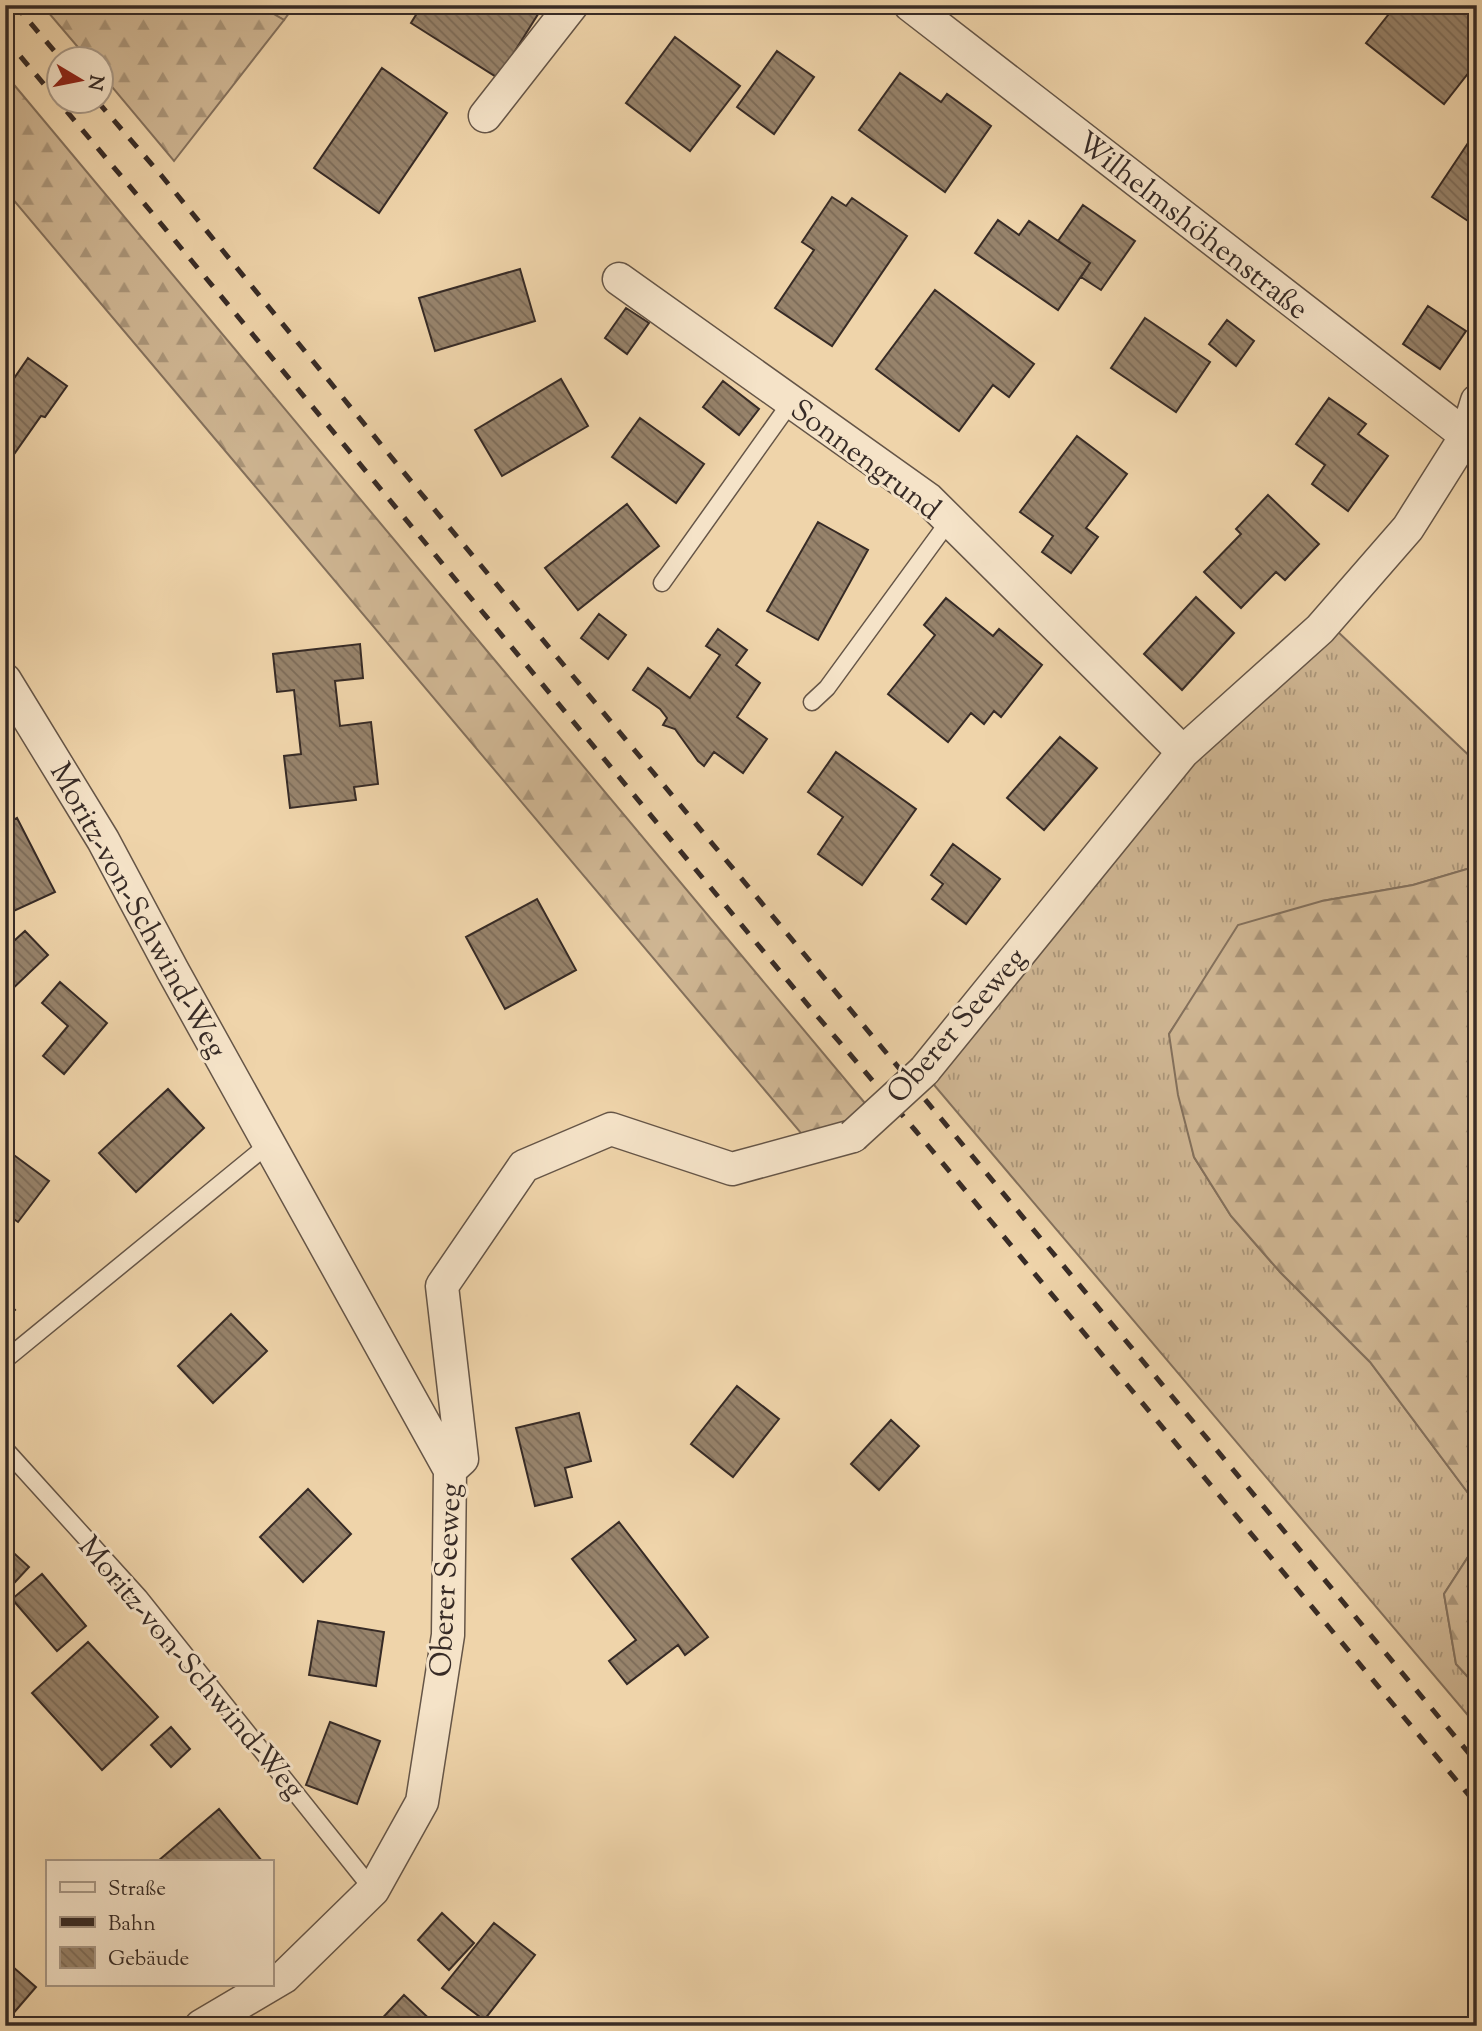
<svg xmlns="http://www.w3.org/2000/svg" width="1482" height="2031" font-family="'Sorts Mill Goudy',serif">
  <defs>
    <pattern id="grass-tufts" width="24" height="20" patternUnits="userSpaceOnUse" patternTransform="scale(1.75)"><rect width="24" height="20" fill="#d0b794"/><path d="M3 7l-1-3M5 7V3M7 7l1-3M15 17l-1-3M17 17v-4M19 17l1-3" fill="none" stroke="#aa9579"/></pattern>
    <pattern id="forest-firs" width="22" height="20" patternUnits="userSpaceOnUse" patternTransform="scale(1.75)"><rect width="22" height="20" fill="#d0b794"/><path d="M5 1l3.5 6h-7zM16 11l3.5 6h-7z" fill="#aa9579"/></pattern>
    <pattern id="building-back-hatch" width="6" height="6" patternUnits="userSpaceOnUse" patternTransform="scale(1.75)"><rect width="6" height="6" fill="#97836b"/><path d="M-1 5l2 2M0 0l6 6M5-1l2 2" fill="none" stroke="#7c6b58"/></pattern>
  </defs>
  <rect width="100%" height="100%" fill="#efd4aa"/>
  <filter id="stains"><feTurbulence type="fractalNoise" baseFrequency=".00286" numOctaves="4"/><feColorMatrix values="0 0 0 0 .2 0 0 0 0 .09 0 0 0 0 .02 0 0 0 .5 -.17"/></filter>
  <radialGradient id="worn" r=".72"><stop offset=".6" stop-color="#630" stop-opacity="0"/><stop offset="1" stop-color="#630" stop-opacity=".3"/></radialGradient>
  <path fill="url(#grass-tufts)" stroke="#84715d" stroke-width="2" d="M258,5H295L284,20Z
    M1337,631L1477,763V866L1413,885L1322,901L1197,992L1169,1034L1194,1157L1231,1216L1280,1272L1370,1362L1477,1505V1543L1444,1594L1456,1664L1477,1687V1726L929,1079L1190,763Z"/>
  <path fill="url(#forest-firs)" stroke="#84715d" stroke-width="2" d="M42,5H258L284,20L174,161L102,75V60L88,59Z
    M5,74L869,1108L844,1130L806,1139L5,190Z
    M1477,866V1505L1370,1362L1280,1272L1231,1216L1194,1157L1178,1095L1169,1034L1238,925L1322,901L1413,885Z
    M1477,1543V1687L1456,1664L1444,1594Z"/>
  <path fill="url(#building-back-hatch)" stroke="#372b26" stroke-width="2" d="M422,5H531L540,11L498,78L411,23Z
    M1396,5H1459L1477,19V62L1444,104L1366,43Z
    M675,37L740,86L690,151L626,103Z
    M777,51L814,77L774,134L737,107Z
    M382,68L447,113L379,213L314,168Z
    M900,73L941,102L947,94L991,126L945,192L859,130Z
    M1472,137L1477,140V227L1432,197Z
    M832,197L846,206L852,198L907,236L832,346L775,308L814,250L802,242Z
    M1083,205L1135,241L1101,290L1081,277L1090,263L1058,241Z
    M998,220L1019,235L1029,221L1090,263L1058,310L975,253Z
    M520,269L535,321L435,351L419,298Z
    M935,290L1034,364L1009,397L993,385L959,431L876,369Z
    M1428,306L1466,331L1440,369L1403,344Z
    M626,308L649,323L627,354L605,338Z
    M1145,318L1210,362L1176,412L1111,368Z
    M1227,320L1254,341L1236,366L1209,344Z
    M28,358L67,386L45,417L41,416L5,467V385L8,387Z
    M561,379L588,426L502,476L475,430Z
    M723,381L759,409L739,435L703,407Z
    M1329,398L1366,424L1358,434L1388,456L1348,511L1312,484L1325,465L1296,444Z
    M640,418L704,464L676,503L612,457Z
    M1077,436L1127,474L1086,528L1098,537L1071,573L1042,552L1053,536L1020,512Z
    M1268,495L1319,544L1285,580L1276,572L1241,608L1204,572L1241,534L1236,529Z
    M627,504L659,546L578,610L545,568Z
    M818,522L868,550L818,640L767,611Z
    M1196,597L1234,633L1182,690L1144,654Z
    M946,598L993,636L999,629L1042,665L1001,717L994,711L984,724L971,713L948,742L888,694L935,635L924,625Z
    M599,614L626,635L608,659L581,638Z
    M718,629L747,650L736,665L760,683L737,717L767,739L743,773L714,752L704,766L698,761L675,729L663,725L667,718L660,709L633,690L648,668L690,698L720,655L706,646Z
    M360,644L363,678L335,681L340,726L371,722L378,784L354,787L356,800L290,808L284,756L301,754L294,690L277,692L273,654Z
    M1060,737L1097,768L1044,830L1007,798Z
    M836,752L916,809L862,885L818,854L843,817L808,792Z
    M17,818L55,892L5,915V825Z
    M953,844L1000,879L966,924L932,899L943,884L931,875Z
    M537,899L576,970L505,1009L466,937Z
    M25,931L48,955L5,996V949Z
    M60,982L107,1023L64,1074L43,1056L68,1026L42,1003Z
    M168,1089L204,1128L136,1192L99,1153Z
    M7,1150L49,1181L18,1222L5,1213V1152Z
    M5,1299L15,1310L5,1318Z
    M231,1314L267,1351L213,1403L178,1366Z
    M737,1386L779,1419L733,1477L691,1444Z
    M579,1413L591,1461L565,1468L572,1497L535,1506L516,1428Z
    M891,1420L919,1446L879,1490L851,1464Z
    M308,1489L351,1534L303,1582L260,1537Z
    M619,1522L708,1637L685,1655L678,1645L627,1684L609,1661L636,1640L572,1559Z
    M5,1545L29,1567L5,1593Z
    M42,1574L86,1626L57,1651L12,1599Z
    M318,1621L384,1632L376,1686L309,1675Z
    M88,1642L158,1717L102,1770L32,1693Z
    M330,1722L380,1741L357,1804L306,1785Z
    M171,1727L190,1749L171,1767L151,1745Z
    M219,1809L262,1861H158Z
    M442,1913L474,1943L449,1970L418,1940Z
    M494,1923L535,1955L484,2020L442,1988Z
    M5,1960L36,1987L5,2023Z
    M404,1995L437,2026H375Z"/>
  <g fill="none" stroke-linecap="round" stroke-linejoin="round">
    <defs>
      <path id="lane" d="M662,583L791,402
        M812,702L827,688L949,521
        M5,1360L270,1143
        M5,1449L139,1597L373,1890"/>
      <path id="street" d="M910,5L1477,444
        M485,116L572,5
        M619,279L928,499L1183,752
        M5,680L103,840L173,971L450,1470
        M924,1071L1183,752L1320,629L1408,528L1466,436L1477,401
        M201,2026L284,1977L373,1890L422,1802L448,1635L450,1470L462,1459L442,1286L524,1166L611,1129L732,1169L853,1136"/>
    </defs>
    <use href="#lane" stroke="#655547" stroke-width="19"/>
    <use href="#street" stroke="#655547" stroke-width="35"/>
    <use href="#lane" stroke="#f5e3c8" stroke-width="16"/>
    <use href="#street" stroke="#f5e3c8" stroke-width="32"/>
    <path stroke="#372b26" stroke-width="5" stroke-dasharray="12 12" stroke-linecap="butt" d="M15,5L62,60
      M5,38L143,202L812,1010L915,1130L1477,1805
      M98,102L161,175L419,491L1477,1763"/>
    <defs>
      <path id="street-bridge" d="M853,1136L924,1071"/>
    </defs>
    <use href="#street-bridge" stroke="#655547" stroke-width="35" stroke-linecap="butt"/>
    <use href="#street-bridge" stroke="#f5e3c8" stroke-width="32"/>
  </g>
  <g text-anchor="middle" stroke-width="6" stroke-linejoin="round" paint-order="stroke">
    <g font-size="30" fill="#372b26" stroke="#f5e3c8">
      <text transform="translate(1193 225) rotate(38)" y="10">Wilhelmshöhenstraße</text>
      <text transform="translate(866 459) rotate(37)" y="10">Sonnengrund</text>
      <text transform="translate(139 910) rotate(61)" y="10">Moritz-von-Schwind-Weg</text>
      <text transform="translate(956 1025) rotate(-49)" y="10">Oberer Seeweg</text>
      <text transform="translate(445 1580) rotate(-87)" y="10">Oberer Seeweg</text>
      <text transform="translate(192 1667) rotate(50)" y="10">Moritz-von-Schwind-Weg</text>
    </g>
  </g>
  <rect width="1482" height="2031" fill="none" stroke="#efd4aa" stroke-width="28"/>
  <rect x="7" y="7" width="1468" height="2017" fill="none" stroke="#372b26" stroke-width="3.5"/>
  <rect x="14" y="14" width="1454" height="2003" fill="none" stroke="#372b26" stroke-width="2"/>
  <rect x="46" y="1860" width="228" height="126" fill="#f5e3c8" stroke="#a99987" stroke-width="2"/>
  <rect x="60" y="1882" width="35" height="10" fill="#f5e3c8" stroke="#a99987" stroke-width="2"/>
  <text x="108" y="1895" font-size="21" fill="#372b26">Straße</text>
  <rect x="60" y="1917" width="35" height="10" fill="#372b26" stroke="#a99987" stroke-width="2"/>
  <text x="108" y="1930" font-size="21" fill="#372b26">Bahn</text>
  <rect x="60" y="1947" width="35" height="21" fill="url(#building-back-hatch)" stroke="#a99987" stroke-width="2"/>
  <text x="108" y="1965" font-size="21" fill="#372b26">Gebäude</text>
  <g transform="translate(80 80) rotate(100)"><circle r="33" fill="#f5e3c8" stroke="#a99987" stroke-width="2"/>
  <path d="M0-5L12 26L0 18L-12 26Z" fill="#8f2418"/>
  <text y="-10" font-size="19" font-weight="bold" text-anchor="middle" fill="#372b26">N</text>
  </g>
  <rect width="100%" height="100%" filter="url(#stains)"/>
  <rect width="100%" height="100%" fill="url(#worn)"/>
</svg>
